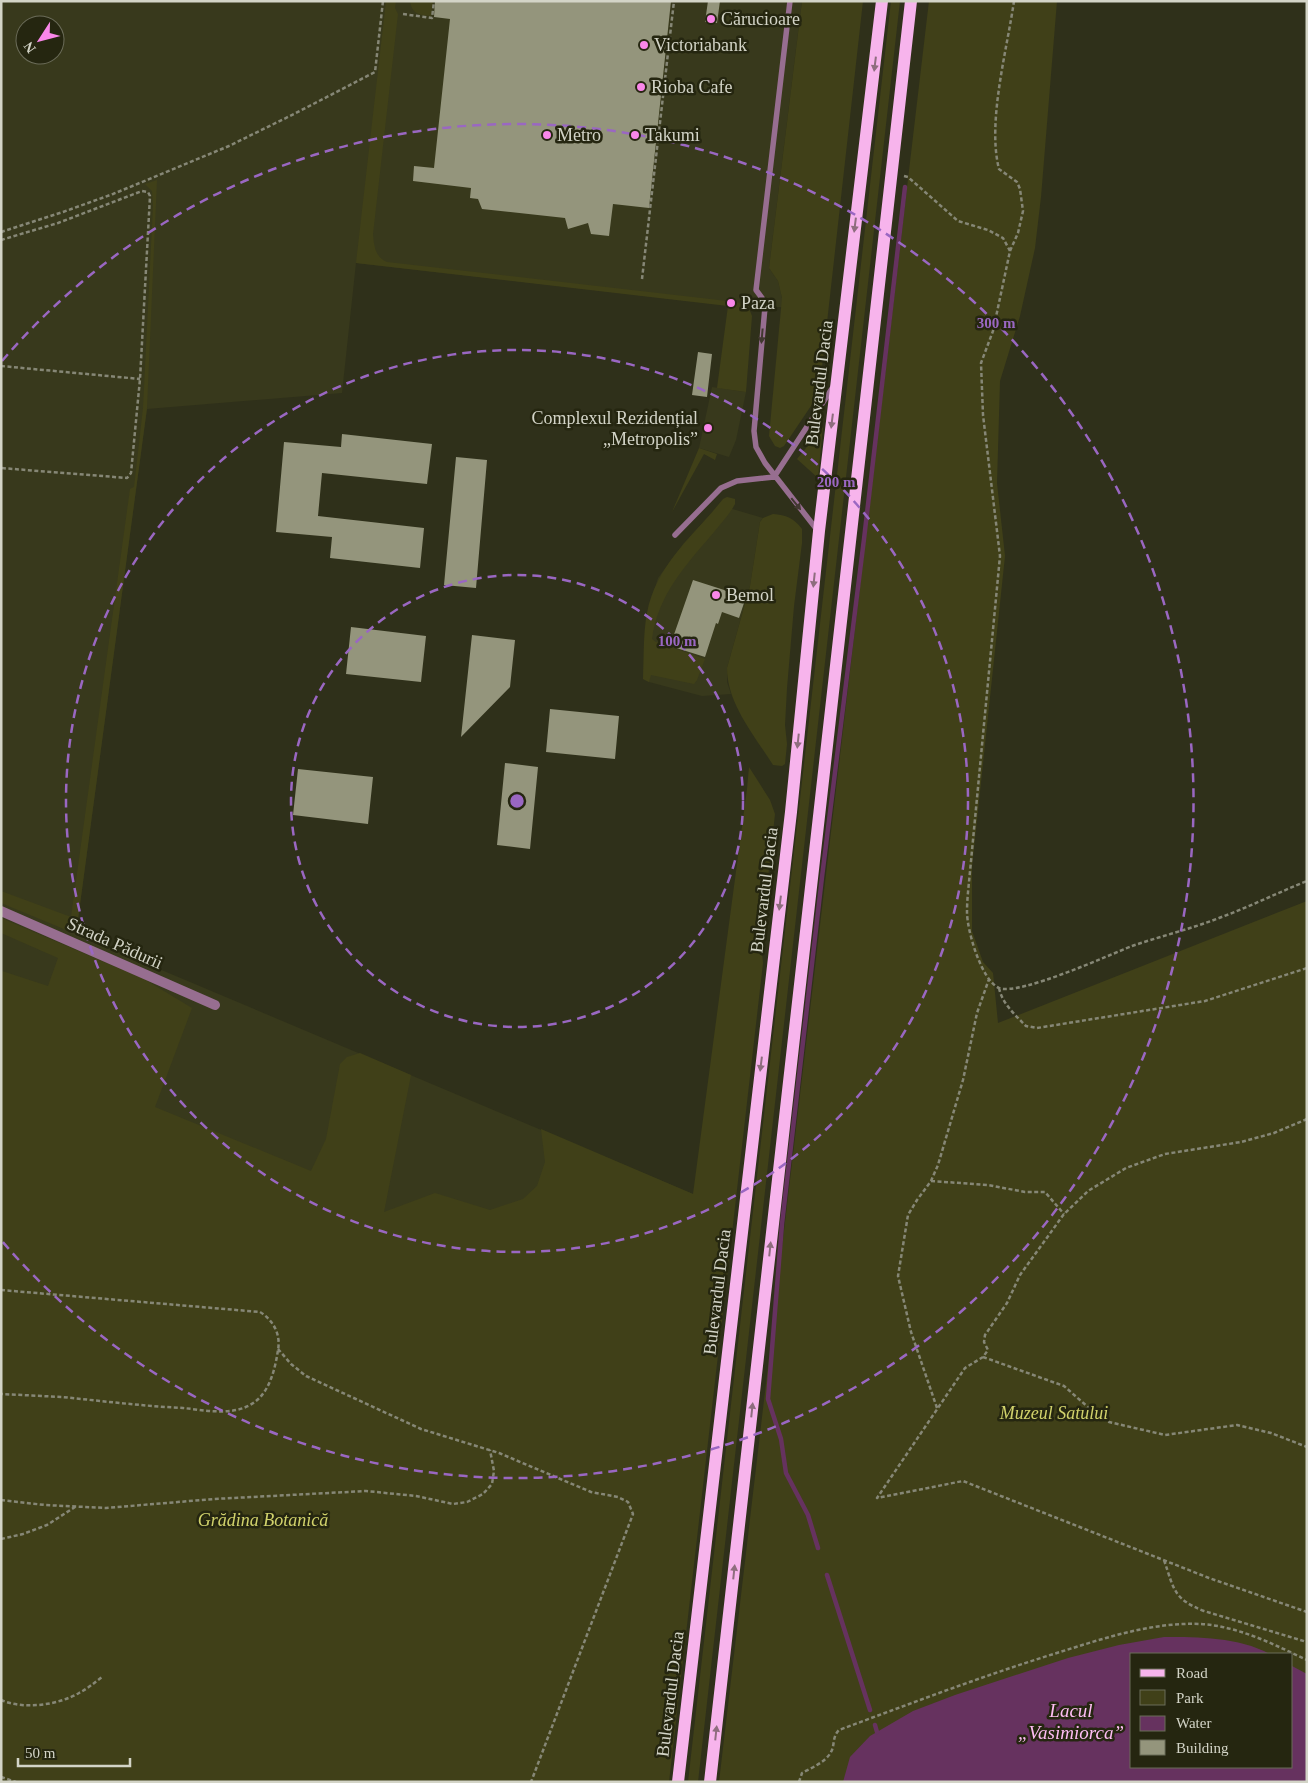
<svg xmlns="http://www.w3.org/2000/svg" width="1308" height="1783" font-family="'Times New Roman',serif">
  <rect width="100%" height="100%" fill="#2f301a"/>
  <path fill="#38391c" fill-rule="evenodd" d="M1,1H802L769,268L778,281L782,298V307L750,308L356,263L342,393L147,409L76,934L693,1194L676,1411L1,1126ZM25,25H55V55H25Z
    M712,387L746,392L736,440L729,457L699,448Z
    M719,505L763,518L760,522L750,586L727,668V682L731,694L702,696L649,682L643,679L647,614L658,578L684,543Z"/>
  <path fill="#404018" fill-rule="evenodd" d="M386,1H396L395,8L398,14L373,234C374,246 375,257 387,262L736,302C745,305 749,306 752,316L746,392L717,388L728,306L356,263Z
    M410,1H433L431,16C419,15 412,14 410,1Z
    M802,1H863L819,394L784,446L780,448L775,446L769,436L782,298L778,281L769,268Z
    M891,1H900L698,1782H688Z
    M929,1H1057L1041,197L1035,248L1020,316L1000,381L997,483L1005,556L972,867V931L983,962L993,973L998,1023L1307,901V1782H719ZM1132,1654H1292V1767H1132Z
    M157,180L147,408L76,934L1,903V891L71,917L130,489L134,487L143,408L153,206L152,191L145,184Z
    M823,427L818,478L797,459Z
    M699,448L717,454L715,460L704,454L672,512Z
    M727,497L735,499V504C730,514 721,523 714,532C686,565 658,594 652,639L656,642L705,659L697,680L694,684L651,675L649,682L643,679C644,659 643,633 647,613C657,563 693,537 723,499Z
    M773,514C786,515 794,518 802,529V543L794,606L787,688L785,725L787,744L785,764L782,766L773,765C755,736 727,704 727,668L750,586L760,522L763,518Z
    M749,767L770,800L775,814L761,942L763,963L669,1782H1V973L2,971L48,986L58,958L1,933V918L144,979L192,1008L155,1107L311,1171L326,1139L340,1064L347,1057L360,1053L411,1075L384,1212L435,1193L490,1210L523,1199L537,1186L545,1162L541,1129L693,1194L747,789Z"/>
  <path fill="#66325f" d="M1164,1637C1199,1637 1238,1637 1270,1654H1132V1767H1292V1666L1307,1674V1782H843L850,1757L870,1736L913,1711L955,1695L1068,1658L1119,1645Z"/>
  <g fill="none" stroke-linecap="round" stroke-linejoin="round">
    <path stroke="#66325f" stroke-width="4.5" d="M818,1548L808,1515L786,1473L781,1439L768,1399L782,1224L822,877L864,539L905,187
      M827,1575L870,1710
      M875,1725L877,1732"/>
  </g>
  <path fill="#94957c" d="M435,1H671L649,208L613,204L609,236L591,234L588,223L568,229L565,218L482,209L478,199L470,198L471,188L413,181L414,166L434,168L450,19L434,17Z
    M708,1H720L717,23L705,22Z
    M698,352L712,354L707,397L692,395Z
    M342,434L432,444L427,484L322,473L318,516L424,528L420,568L330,558L332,537L276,532L284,442L341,447Z
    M456,457L487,460L476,588L444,585Z
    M693,580L746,597L739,618L722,612L718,624L716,623L705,657L670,646Z
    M351,627L426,636L421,682L346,674Z
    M472,635L515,640L510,687L461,737Z
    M550,709L619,716L615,759L546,752Z
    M505,763L538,767L530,849L497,845Z
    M298,769L373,777L368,824L293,815Z"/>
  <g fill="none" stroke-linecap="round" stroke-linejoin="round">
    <path stroke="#868776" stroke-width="2.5" stroke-dasharray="4 2.5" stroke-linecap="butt" d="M1014,1C1007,50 987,122 999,169L1017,182L1020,189L1023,211L1018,233L1010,251L993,331L981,363L983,415L1000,556L969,882C968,892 967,902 967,912C967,930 981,980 999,988C1019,996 1109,955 1132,946C1161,936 1191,929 1219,918C1249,907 1277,893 1307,881
      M403,14L432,18L434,1
      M904,176L908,177L958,221L988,230L1003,238L1010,251
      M1,232L63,212L113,194L229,146L294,114L375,72L383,1
      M1,240L58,223L142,191L148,192L150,196L140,379L131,473L127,478L1,468
      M642,279L674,1
      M1,366L140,379
      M999,988C1002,1003 1015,1015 1026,1026L1037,1028L1205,1001L1307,968
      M1307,1119L1274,1133L1241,1142L1165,1154L1126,1168L1088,1191L1064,1214L1020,1275L1007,1303L985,1335L984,1342L988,1350L983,1357L965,1368L877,1498L963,1481L1209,1578L1307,1612
      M931,1181L988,1185L1025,1192H1045L1064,1214
      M1,1290L260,1312C273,1320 281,1334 278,1350C275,1370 269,1395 250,1405C230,1416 204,1410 183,1408C142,1406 102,1401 62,1397C42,1396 21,1395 1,1394
      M278,1349L291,1364L306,1376L421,1429L499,1453L591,1492L618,1497L628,1502L633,1514L531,1782
      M983,1357L1064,1386L1089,1408L1109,1422L1165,1435L1237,1425L1271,1433L1307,1447
      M937,1408L911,1332L898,1276L908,1215L917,1200L931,1181L938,1165L963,1080L977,1013L989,979
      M1,1500L45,1505L106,1508L214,1499L366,1491L416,1496L453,1504L467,1502L483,1494L492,1484L494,1471L490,1450
      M1,1539L23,1534L47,1525L75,1507
      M1164,1560C1174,1589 1173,1599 1204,1611L1307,1642
      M1,1700C24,1710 58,1705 79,1693C87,1689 94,1683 102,1677
      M1,1777L16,1782
      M799,1782L802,1773C811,1768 826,1762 831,1752C835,1745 832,1737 839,1730C912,1703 985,1675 1060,1652C1105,1638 1152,1622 1200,1624C1238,1626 1273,1644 1307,1660"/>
    <path stroke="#976e90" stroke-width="5.5" d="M790,1L756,290L762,298L765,307L754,431L756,447L765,463L818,531
      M774,477L833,387
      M675,535L721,488L737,481L774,477"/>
    <path stroke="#976e90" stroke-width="10" d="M1,911L215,1005"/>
    <path stroke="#f7b4ec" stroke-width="12" d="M678,1782L791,812L819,531L882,1
      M710,1782L911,1"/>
  </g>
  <defs><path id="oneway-solid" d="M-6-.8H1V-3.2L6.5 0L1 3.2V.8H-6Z" transform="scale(1.25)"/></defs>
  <g fill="#8e6d7e">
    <use href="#oneway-solid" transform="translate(875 64) rotate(97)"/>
    <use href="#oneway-solid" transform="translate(855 225) rotate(97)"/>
    <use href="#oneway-solid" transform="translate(832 421) rotate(97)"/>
    <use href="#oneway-solid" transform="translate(814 580) rotate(96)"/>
    <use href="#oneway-solid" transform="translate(798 741) rotate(96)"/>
    <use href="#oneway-solid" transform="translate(780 903) rotate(97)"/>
    <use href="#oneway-solid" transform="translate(761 1064) rotate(97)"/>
    <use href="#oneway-solid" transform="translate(770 1249) rotate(-84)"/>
    <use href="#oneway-solid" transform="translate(752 1410) rotate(-84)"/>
    <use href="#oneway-solid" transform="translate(734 1572) rotate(-84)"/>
    <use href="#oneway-solid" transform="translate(716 1733) rotate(-84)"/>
  </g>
  <g fill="#423830">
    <use href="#oneway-solid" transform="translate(762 336) rotate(95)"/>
    <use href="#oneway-solid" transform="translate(796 504) rotate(51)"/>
  </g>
  <g fill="none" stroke="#9a67c2" stroke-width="2.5" stroke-dasharray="9 6">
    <circle cx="517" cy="801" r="226"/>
    <circle cx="517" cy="801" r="451"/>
    <path d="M2 361A677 677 0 1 1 2 1241"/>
  </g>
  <g fill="#f987e9" stroke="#252610" stroke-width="2">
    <circle cx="711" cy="19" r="5"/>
    <circle cx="644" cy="45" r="5"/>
    <circle cx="641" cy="87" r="5"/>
    <circle cx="547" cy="135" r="5"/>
    <circle cx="635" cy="135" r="5"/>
    <circle cx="731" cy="303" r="5"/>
    <circle cx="708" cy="428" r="5"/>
    <circle cx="716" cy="595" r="5"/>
  </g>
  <g text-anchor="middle" stroke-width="5" stroke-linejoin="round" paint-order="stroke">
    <g font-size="18" fill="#d3d4c7" stroke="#252610" text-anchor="start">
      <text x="721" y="25">Cărucioare</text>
      <text x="654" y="51">Victoriabank</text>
      <text x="651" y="93">Rioba Cafe</text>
      <text x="557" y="141">Metro</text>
      <text x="645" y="141">Takumi</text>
      <text x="741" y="309">Paza</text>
      <text x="698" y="424" text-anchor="end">Complexul Rezidențial<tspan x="698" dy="21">„Metropolis”</tspan></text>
      <text x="726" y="601">Bemol</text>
    </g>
    <g font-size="18" fill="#d3d4c7" stroke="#252610">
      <text transform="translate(819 383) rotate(-83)" y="6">Bulevardul Dacia</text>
      <text transform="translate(764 890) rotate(-83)" y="6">Bulevardul Dacia</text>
      <text transform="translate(115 943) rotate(24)" y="6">Strada Pădurii</text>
      <text transform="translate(717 1292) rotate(-83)" y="6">Bulevardul Dacia</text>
      <text transform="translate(670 1694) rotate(-83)" y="6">Bulevardul Dacia</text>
    </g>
    <g font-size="18" font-style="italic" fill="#d1d26b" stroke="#252610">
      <text x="1054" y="1419">Muzeul Satului</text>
      <text x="263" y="1526">Grădina Botanică</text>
    </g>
    <g font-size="19" font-style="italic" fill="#febdf3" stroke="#252610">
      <text x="1071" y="1717">Lacul<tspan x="1071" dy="22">„Vasimiorca”</tspan></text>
    </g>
  </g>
  <circle cx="517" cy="801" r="8" fill="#9a67c2" stroke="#252610" stroke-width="2.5"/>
  <g font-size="15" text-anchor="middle" font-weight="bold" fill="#9a67c2" stroke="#252610" stroke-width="5" stroke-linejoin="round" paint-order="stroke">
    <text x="996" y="328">300 m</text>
    <text x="836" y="487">200 m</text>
    <text x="677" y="646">100 m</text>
  </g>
  <rect width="1308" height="1783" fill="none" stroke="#d3d4c7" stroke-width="5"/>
  <rect x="1130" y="1653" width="162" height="115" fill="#252610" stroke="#6b6c59"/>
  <rect x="1140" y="1669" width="25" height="8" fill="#f7b4ec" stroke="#6b6c59"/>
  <text x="1176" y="1678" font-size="15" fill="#d3d4c7">Road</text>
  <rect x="1140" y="1690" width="25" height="15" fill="#404018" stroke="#6b6c59"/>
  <text x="1176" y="1703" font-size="15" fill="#d3d4c7">Park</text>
  <rect x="1140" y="1716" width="25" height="15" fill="#66325f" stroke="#6b6c59"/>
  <text x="1176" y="1728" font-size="15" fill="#d3d4c7">Water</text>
  <rect x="1140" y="1740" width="25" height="15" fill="#94957c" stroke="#6b6c59"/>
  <text x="1176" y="1753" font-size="15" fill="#d3d4c7">Building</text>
  <g transform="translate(40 40) rotate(234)"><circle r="24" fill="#252610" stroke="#6b6c59"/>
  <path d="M0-4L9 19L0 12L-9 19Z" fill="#f987e9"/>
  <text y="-8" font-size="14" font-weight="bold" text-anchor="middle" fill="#d3d4c7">N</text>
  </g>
  <path d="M18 1758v8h112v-8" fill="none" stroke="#d3d4c7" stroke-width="2.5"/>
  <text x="25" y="1758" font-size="15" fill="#d3d4c7" stroke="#252610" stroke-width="4" paint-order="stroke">50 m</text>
</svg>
